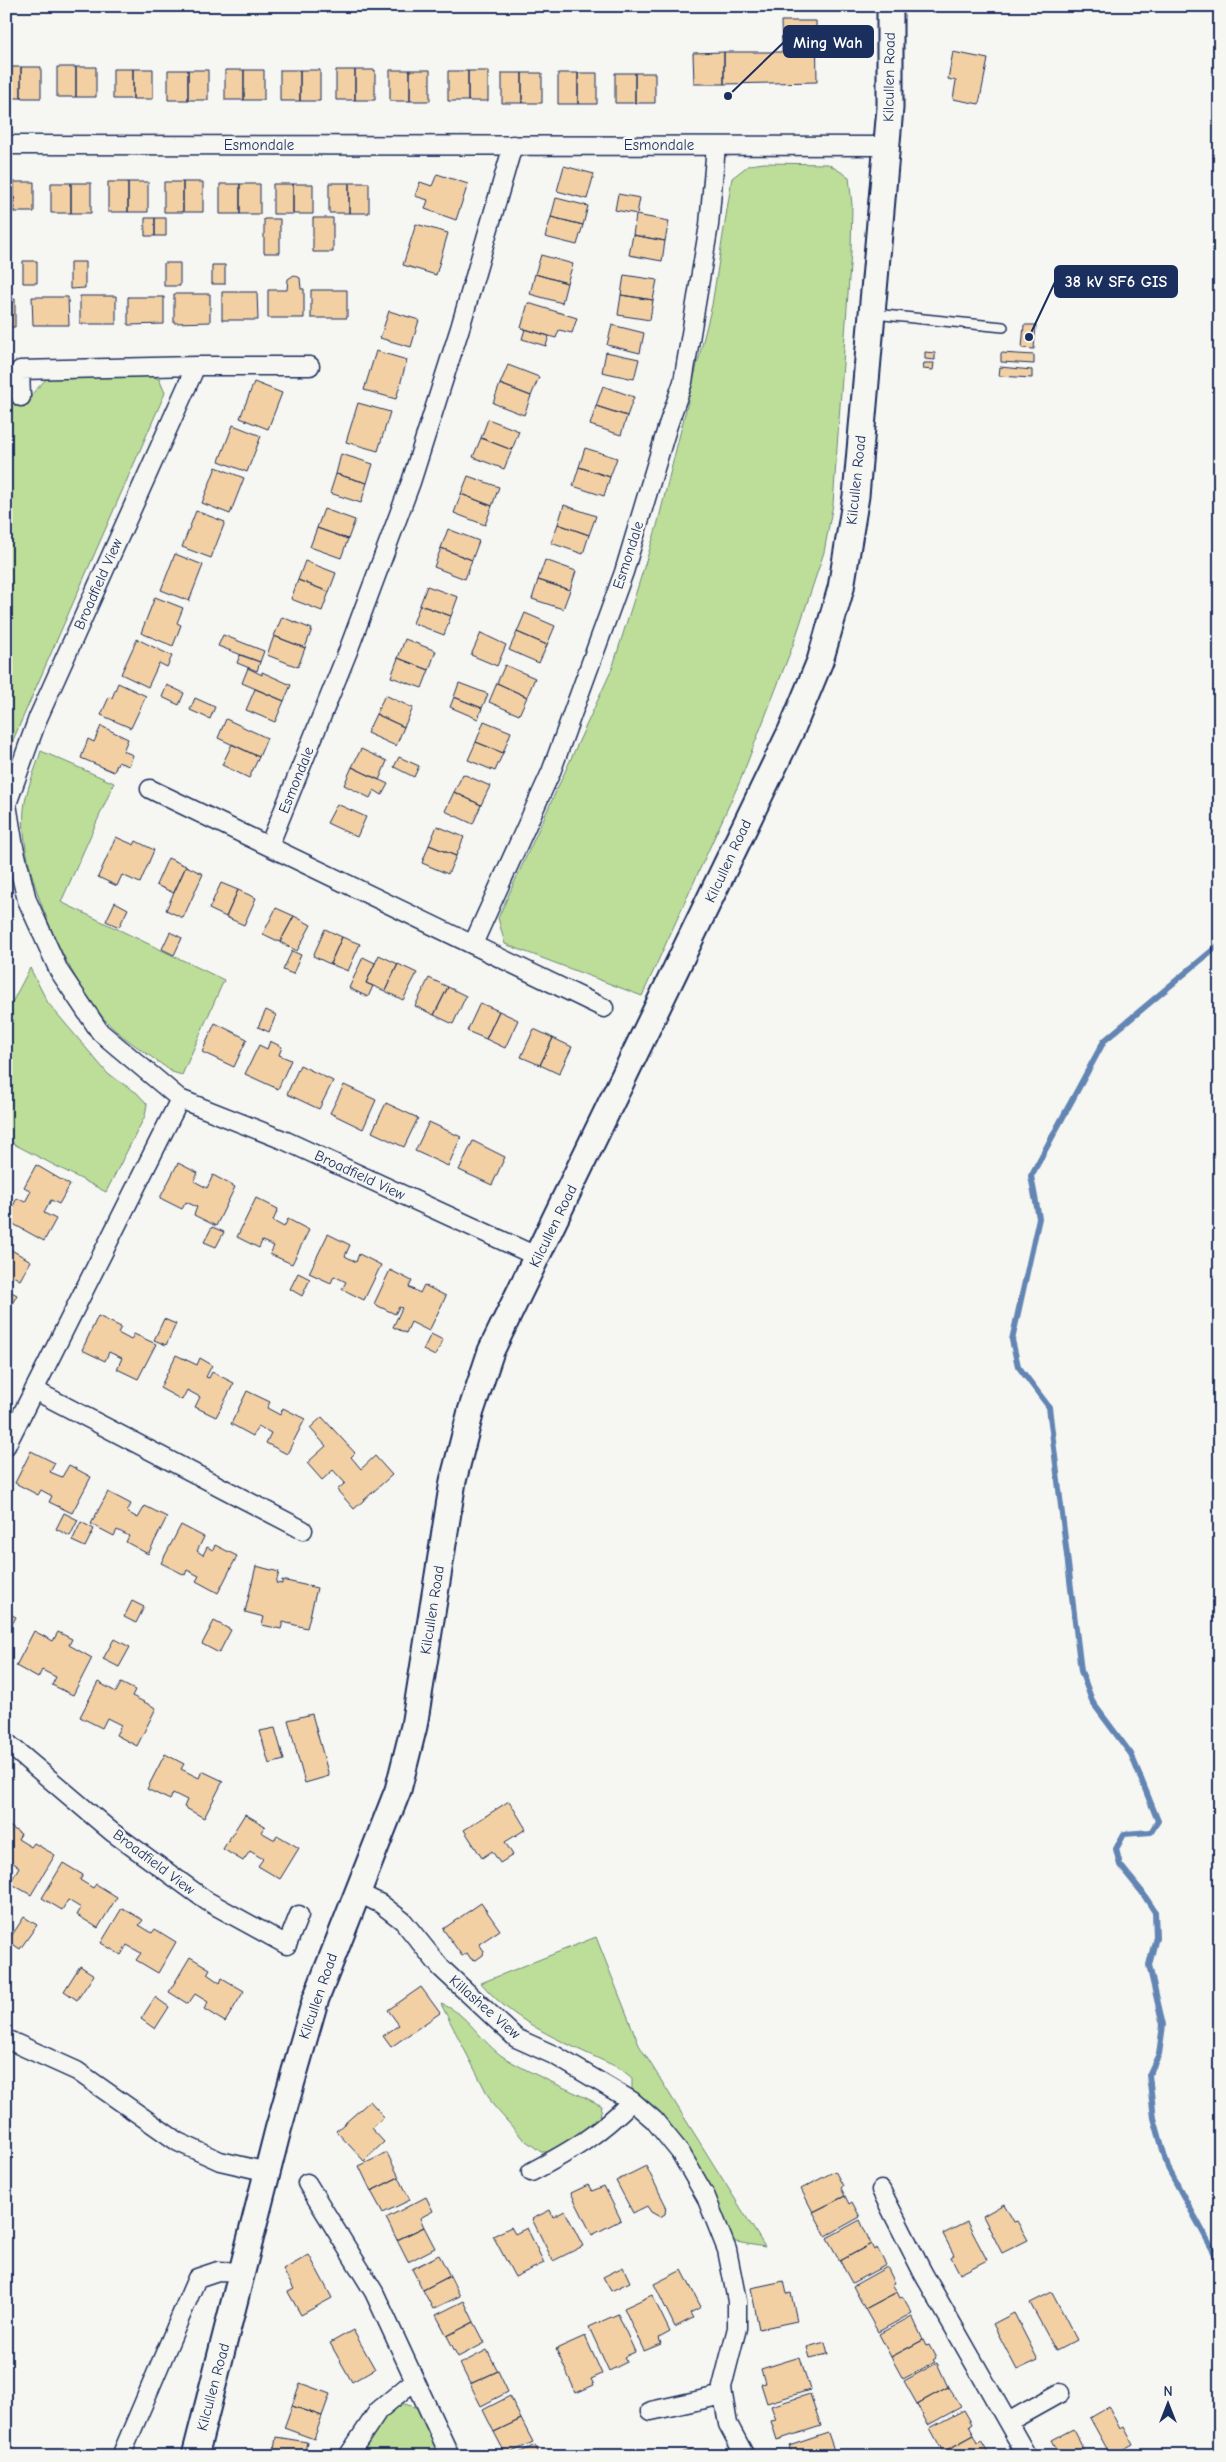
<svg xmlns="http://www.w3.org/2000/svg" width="1226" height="2462" font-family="'Comic Neue',sans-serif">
  <rect width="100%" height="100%" fill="#f6f6f2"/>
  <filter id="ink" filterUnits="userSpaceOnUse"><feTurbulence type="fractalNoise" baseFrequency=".02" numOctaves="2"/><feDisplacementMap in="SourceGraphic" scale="10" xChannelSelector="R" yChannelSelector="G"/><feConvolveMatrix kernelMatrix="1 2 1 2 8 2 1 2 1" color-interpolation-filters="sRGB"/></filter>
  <g filter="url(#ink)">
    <path fill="#bcde98" stroke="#6c867b" d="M764,163L828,164L849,177L852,205L851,251L833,504L824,552L793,645L740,781L642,996L505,944L498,918L612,669L657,526L712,305L732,178L749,165Z
      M144,373L159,379L165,393L13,740L6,778V399L30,396L50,375Z
      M41,751L114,783L61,902L224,980L182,1075L172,1072C154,1058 120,1037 106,1021C66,976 14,863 25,802C28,785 36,768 41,751Z
      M30,968L48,1003L108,1074L137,1093L147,1104L145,1116L106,1192L6,1140V1014Z
      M596,1937L639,2045L765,2247L730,2241L678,2139L632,2089V2078L621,2069C571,2045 517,2026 481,1983Z
      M441,2004C467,2012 481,2043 505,2058C536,2077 570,2089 602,2106L599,2122L559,2152H541L522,2138L493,2105Z
      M398,2402L418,2408L442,2456H361L377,2423Z"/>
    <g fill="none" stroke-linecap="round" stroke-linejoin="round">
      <path stroke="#6285b3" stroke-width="6" d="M1220,944L1104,1041L1031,1176L1039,1218L1012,1340L1018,1366L1049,1407L1081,1671L1093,1703L1131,1754L1158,1821L1151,1832L1124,1834L1116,1849L1120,1865L1142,1892L1155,1912L1156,1937L1149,1965L1163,2025L1159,2054L1149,2075L1154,2118L1168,2168L1220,2263"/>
    </g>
    <path fill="#f2d0a3" stroke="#1b2f5e" d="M781,21H816L817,82L724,84V52H782Z
      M724,52V84H694L693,53Z
      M953,52L988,59L979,104L953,99L956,81L948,79Z
      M6,67H21V98H6Z
      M21,67H41V98H21Z
      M57,67H76V97H57Z
      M76,67H96V97H76Z
      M113,69H133V99H113Z
      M133,69H153V99H133Z
      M168,70H188V100H168Z
      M188,70H208V100H188Z
      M225,70H244V100H225Z
      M244,70H264V100H244Z
      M280,70H300V101H280Z
      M300,70H320V101H300Z
      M336,70H355V100H336Z
      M355,70H375V100H355Z
      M390,70H410V101H390Z
      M410,70H430V101H410Z
      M448,71H468V101H448Z
      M468,71H488V101H468Z
      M502,73H522V103H502Z
      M522,73H542V103H522Z
      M558,73H578V104H558Z
      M578,73H597V104H578Z
      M615,73H635V103H615Z
      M635,73H655V103H635Z
      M564,166L594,174L587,199L557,191Z
      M437,174L468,184L456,220L425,209L428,200L415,196L420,182L432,186Z
      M6,182H14V212H6Z
      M14,182H34V212H14Z
      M108,182H128V212H108Z
      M128,182H148V212H128Z
      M164,182H183V212H164Z
      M183,182H203V212H183Z
      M51,183H71V213H51Z
      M71,183H91V213H71Z
      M329,183H349V213H329Z
      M349,183H369V213H349Z
      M220,184H240V214H220Z
      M240,184H260V214H240Z
      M273,184H293V214H273Z
      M293,184H313V214H293Z
      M618,194L640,198L637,214L615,210Z
      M556,198L588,206L583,225L551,217Z
      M636,215L669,221L665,241L633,235Z
      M551,217L583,225L577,245L545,237Z
      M145,218H155V236H145Z
      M155,218H166V236H155Z
      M313,218H333V252H313Z
      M264,219H280V253H264Z
      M416,224L448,233L436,275L403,265Z
      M633,235L665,241L662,261L629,255Z
      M541,255L573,264L567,283L535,274Z
      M23,261H37V283H23Z
      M70,262H85V288L70,289Z
      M164,263H180V286H164Z
      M212,265H225V284H212Z
      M535,274L567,283L562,303L530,294Z
      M294,275L300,278L301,289H304V318H268V290H287L288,279Z
      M624,275L657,280L653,300L621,295Z
      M311,290H347V318H311Z
      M222,292H257L258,320H222Z
      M174,294H210V322L174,323Z
      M621,295L653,300L650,320L618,315Z
      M80,296H116V324H80Z
      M32,297H68L69,325H33Z
      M128,297H164V324L128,325Z
      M6,299H15V327H6Z
      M528,303L577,318L572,333L559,330L556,338L521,328Z
      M389,311L419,320L411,347L380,338Z
      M612,325L644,333L640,353L607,345Z
      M1024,325H1036L1034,349L1022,348Z
      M525,329L549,336L546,346L522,339Z
      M376,351L407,360L396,399L364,390Z
      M606,352L639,359L634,379L602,372Z
      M925,352L935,353V360L925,359Z
      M1001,353L1034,355V364L1001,362Z
      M924,363H934L933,370L923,369Z
      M508,365L539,377L531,396L500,384Z
      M1000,367L1032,370V378L999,376Z
      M254,382L282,393L268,429L240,418Z
      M500,384L531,396L524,415L493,403Z
      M603,386L634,397L627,416L596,406Z
      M358,403L390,412L378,451L346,442Z
      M596,406L627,416L621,435L590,425Z
      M488,419L519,431L512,450L481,438Z
      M233,425L261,436L247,472L219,461Z
      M481,438L512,450L504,469L473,457Z
      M585,448L617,458L610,477L579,467Z
      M341,454L373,464L367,483L336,474Z
      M216,467L244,478L230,514L202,503Z
      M579,467L610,477L604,496L573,486Z
      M336,474L367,483L361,503L330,493Z
      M468,476L499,487L492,506L461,494Z
      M461,494L492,506L485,525L454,513Z
      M564,505L596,516L589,535L558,524Z
      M324,509L355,520L348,539L317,528Z
      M196,511L225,522L211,558L182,547Z
      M558,524L589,535L583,554L551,543Z
      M317,528L348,539L341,558L310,547Z
      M448,529L479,541L472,560L441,548Z
      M441,548L472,560L465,579L434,567Z
      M175,554L203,565L189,601L161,590Z
      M545,560L576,571L570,590L538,580Z
      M305,561L336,573L329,592L298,580Z
      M298,580L329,592L322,611L291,599Z
      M538,580L570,590L563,609L532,599Z
      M427,586L458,597L451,616L420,605Z
      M155,597L183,608L177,623L181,625L173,646L141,633Z
      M420,605L451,616L444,635L413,623Z
      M525,613L555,626L547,645L517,632Z
      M282,617L312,629L305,648L274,636Z
      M517,632L547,645L539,663L509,650Z
      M481,633L506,645L497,666L471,655Z
      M223,635L264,651L260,662L218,646Z
      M274,636L305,648L298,667L267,655Z
      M137,639L172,656L167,667L159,663L148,687L121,674Z
      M405,639L436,651L429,670L398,658Z
      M240,655L260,662L257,671L237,663Z
      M398,658L429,670L422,688L391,677Z
      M505,665L535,678L527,697L497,683Z
      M248,668L262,675V672L291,685L284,701L242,683Z
      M118,683L146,696L131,728L101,715L109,697L112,698Z
      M459,683L488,694L482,708L454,697Z
      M497,683L527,697L519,715L489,702Z
      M167,685L184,693L179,705L162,697Z
      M255,689L284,701L275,722L246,710Z
      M385,695L413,708L404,727L376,714Z
      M454,697L482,708L478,719L450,707Z
      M195,698L215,707L210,719L190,710Z
      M376,714L404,727L396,746L367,733Z
      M226,719L267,738L259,757L218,738Z
      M484,721L511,732L503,753L476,742Z
      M101,726L128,739L123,751L133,755L129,766L118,762L114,772L81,758L88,739L94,742Z
      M476,742L503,753L495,771L468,760Z
      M232,744L259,757L249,778L222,765Z
      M361,749L387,761L379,780L352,767Z
      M399,757L419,766L414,777L394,767Z
      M352,767L388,784L382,795L374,790L370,798L344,785Z
      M463,774L490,786L481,805L454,792Z
      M454,792L481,805L473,824L445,811Z
      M337,804L366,817L357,837L327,823Z
      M437,826L464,837L456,856L429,845Z
      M116,837L134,845L136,841L154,850L140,883L122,875L117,886L98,877Z
      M429,845L456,856L448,874L422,863Z
      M168,858L186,866L174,893L156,885Z
      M186,866L203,874L183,918L166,910Z
      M221,883L238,890L226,917L209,909Z
      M238,890L256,898L244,925L226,917Z
      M115,902L128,909L119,927L106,921Z
      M276,908L294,916L280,942L263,934Z
      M294,916L311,925L297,951L280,942Z
      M325,929L342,937L330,964L313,956Z
      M170,932L182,938L174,955L162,949Z
      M342,937L360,944L348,971L330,964Z
      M292,951L301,955L293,974L283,970Z
      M379,955L398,964L385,991L366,983Z
      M363,957L375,963L366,983L373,986L368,997L349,988Z
      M398,964L417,973L403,1000L385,991Z
      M429,978L448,987L434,1015L415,1006Z
      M448,987L466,996L453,1024L434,1015Z
      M480,1003L499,1011L486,1039L467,1031Z
      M266,1010L276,1015L269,1032L258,1027Z
      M499,1011L518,1020L505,1048L486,1039Z
      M215,1023L247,1039L234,1067L202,1052Z
      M534,1029L553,1038L540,1065L521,1057Z
      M553,1038L572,1047L559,1074L540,1065Z
      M270,1041L282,1047L279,1055L291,1060L278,1089L245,1074L259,1045L267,1049Z
      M300,1065L333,1081L319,1109L287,1094Z
      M344,1085L376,1100L363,1129L330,1113Z
      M386,1103L418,1118L404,1147L372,1132Z
      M429,1122L461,1137L448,1166L415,1151Z
      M473,1141L505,1157L492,1185L459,1170Z
      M178,1163L198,1173L194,1181L207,1188L213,1175L235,1187L216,1226L194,1215L197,1207L186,1202L182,1209L160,1198Z
      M36,1165L70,1185L59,1204L51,1200L44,1213L56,1219L44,1241L6,1220L17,1198L25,1202L31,1191L24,1187Z
      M256,1198L278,1209L273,1221L284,1227L288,1219L309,1230L292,1264L270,1254L274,1246L262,1241L259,1248L237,1237Z
      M212,1227L224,1232L216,1247L204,1242Z
      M328,1234L350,1245L345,1256L356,1262L359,1254L381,1265L364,1300L342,1289L346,1282L334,1276L331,1283L309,1273Z
      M6,1247L31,1261L20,1280L13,1276L6,1287Z
      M390,1270L412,1281L409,1287L420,1293L424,1285L446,1296L429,1331L411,1322L406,1333L393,1327L402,1308L399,1307L395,1314L374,1304Z
      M298,1273L310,1279L302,1296L290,1289Z
      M6,1289L17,1295L6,1315Z
      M98,1316L121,1327L118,1333L131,1340L134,1334L156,1344L138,1379L117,1369L122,1358L109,1352L105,1361L82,1350Z
      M164,1319L176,1324L166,1345L154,1340Z
      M431,1334L443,1340L435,1356L423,1350Z
      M176,1355L197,1365L200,1358L212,1365L206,1377L209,1378L212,1372L234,1383L216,1417L195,1407L200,1397L187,1390L182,1400L160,1388Z
      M247,1391L270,1402L267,1408L280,1415L283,1408L305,1419L287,1454L266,1443L271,1433L258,1426L253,1436L231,1424Z
      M322,1417L355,1453L351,1457L361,1469L375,1456L392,1475L354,1509L337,1490L345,1483L333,1470L322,1480L307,1463L326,1446L310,1428Z
      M31,1451L55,1463L50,1472L62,1477L69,1465L91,1477L72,1513L49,1502L52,1496L41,1490L38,1495L15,1483Z
      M108,1492L131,1504L127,1512L138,1518L145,1506L167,1517L148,1554L126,1542L129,1536L117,1530L114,1536L91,1524Z
      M64,1513L78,1520L70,1536L56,1529Z
      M81,1522L94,1529L85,1547L72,1541Z
      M181,1525L204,1537L197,1551L203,1555L207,1547L213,1550L215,1545L237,1556L218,1593L196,1581L199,1576L187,1570L185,1575L161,1563Z
      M256,1566L279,1572L276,1583L282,1584V1580L317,1588L307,1628L283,1622L281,1629L262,1625L264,1617L245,1612Z
      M132,1601L144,1607L136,1623L124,1617Z
      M6,1612L16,1617L6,1636Z
      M214,1621L231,1630L219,1653L202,1644Z
      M34,1631L53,1641L58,1632L72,1639L69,1645L92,1658L73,1695L52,1685L56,1677L42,1670L38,1678L16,1666Z
      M114,1639L130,1647L119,1667L103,1659Z
      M98,1682L116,1692L121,1683L135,1690L132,1696L156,1708L137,1746L116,1735L121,1725L107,1718L102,1728L80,1717Z
      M312,1714L329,1776L305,1783L288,1720Z
      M275,1728L284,1760L269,1764L260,1731Z
      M165,1754L184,1764L181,1769L199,1778L202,1771L223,1781L204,1818L184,1807L187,1800L173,1793L170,1800L147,1789Z
      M509,1801L526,1829L505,1842L513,1855L500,1863L492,1851L482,1858L464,1830Z
      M245,1814L265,1826L261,1832L275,1840L277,1835L299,1848L280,1879L258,1866L263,1859L250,1851L243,1861L223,1849Z
      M6,1824L21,1834L18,1839L31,1847L34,1843L55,1855L31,1895L10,1883L19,1867L6,1858Z
      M63,1863L83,1875L80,1880L93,1888L96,1884L117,1897L98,1928L77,1915L81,1908L68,1900L62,1910L42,1898Z
      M481,1903L500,1930L479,1944L484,1951L483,1955L476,1960L471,1959L467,1953L462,1956L443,1929Z
      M122,1908L143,1920L139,1925L152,1933L155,1929L176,1942L158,1973L136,1960L141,1953L127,1945L121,1955L101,1943Z
      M24,1917L37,1925L20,1949L8,1941Z
      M190,1957L210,1969L207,1974L220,1983L222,1978L244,1991L225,2022L204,2009L208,2002L195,1994L188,2004L169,1992Z
      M80,1966L94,1975L77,2000L64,1991Z
      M421,1987L440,2013L391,2047L383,2036L399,2025L388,2010Z
      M155,1997L169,2007L155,2029L141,2019Z
      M370,2101L384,2117L371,2128L384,2142L364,2161L336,2131Z
      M387,2153L399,2177L371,2191L359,2166Z
      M646,2166L666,2206L665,2214L660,2217L651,2212L647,2206L633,2213L616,2181Z
      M835,2171L843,2186L841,2188L845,2196L813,2212L801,2189Z
      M399,2177L410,2200L383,2213L371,2191Z
      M588,2185L592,2191L604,2186L621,2220L592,2235L571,2193Z
      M845,2196L849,2204L852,2202L860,2217L826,2236L813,2212Z
      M426,2197L433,2211L420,2218L424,2227L397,2240L386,2218Z
      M1004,2204L1014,2222L1017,2221L1028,2240L1002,2253L983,2216Z
      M550,2210L553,2217L565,2211L583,2246L553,2261L532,2219Z
      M860,2220L871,2244L840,2261L827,2238Z
      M967,2222L987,2260L960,2274L951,2257L954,2255L943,2234Z
      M424,2227L435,2248L408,2262L397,2240Z
      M511,2227L515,2234L527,2228L544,2263L515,2277L493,2236Z
      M871,2244L874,2250L877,2248L886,2265L852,2283L840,2261Z
      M309,2255L332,2298L301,2315L288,2292L294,2289L283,2270Z
      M439,2255L450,2276L423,2290L412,2269Z
      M623,2267L630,2282L611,2291L603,2277Z
      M887,2267L895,2283L892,2284L897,2292L865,2309L853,2286Z
      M682,2270L701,2307L690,2313L693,2318L675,2327L654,2284Z
      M450,2276L460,2296L433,2309L423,2290Z
      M784,2281L787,2294L791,2293L797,2321L759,2329L751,2288Z
      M897,2292L900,2298L903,2297L912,2313L878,2332L865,2309Z
      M1052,2292L1077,2340L1056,2351L1030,2303Z
      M652,2295L670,2332L659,2338L661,2344L644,2351L624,2308Z
      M464,2301L474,2322L447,2336L436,2315Z
      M1014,2313L1038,2360L1017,2370L993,2324Z
      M618,2314L635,2352L624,2357L627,2362L609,2371L589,2327Z
      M912,2316L923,2340L891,2357L879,2334Z
      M474,2322L485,2343L458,2357L447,2336Z
      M353,2330L375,2369L352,2382L330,2343Z
      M585,2336L602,2374L591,2379L594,2385L576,2393L556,2349Z
      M923,2340L926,2346L929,2345L936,2358L933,2360L935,2362L903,2379L891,2357Z
      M825,2342L828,2354L810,2358L807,2347Z
      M487,2350L498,2371L470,2384L460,2364Z
      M800,2357L810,2390L767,2403L761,2384L765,2383L761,2369Z
      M937,2363L948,2387L917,2404L904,2381Z
      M498,2371L508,2392L481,2406L470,2384Z
      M300,2383L330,2394L322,2416L292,2406Z
      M948,2387L961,2407L928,2425L917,2404Z
      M810,2394L821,2426L777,2440L771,2421L776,2420L771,2406Z
      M510,2396L521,2419L494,2432L483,2410Z
      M292,2406L322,2416L314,2439L284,2428Z
      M1109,2407L1120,2429L1124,2427L1133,2444L1111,2456L1090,2418Z
      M964,2410L972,2424L969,2426L974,2435L943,2452L930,2428Z
      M521,2419L533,2442L506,2455L494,2432Z
      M1073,2429L1087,2456H1061L1052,2440Z
      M828,2433L836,2456H793L789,2446Z
      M974,2435L978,2443L981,2440L989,2454L945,2456L943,2452Z
      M276,2437L307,2442L304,2456H273Z
      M535,2445L540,2456H513Z
      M692,2449L694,2456H671Z"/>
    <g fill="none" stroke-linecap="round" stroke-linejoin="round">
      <defs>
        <path id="service" d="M874,314L1003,327"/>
        <path id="minor" d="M6,145L886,146
          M310,366H196L38,718L7,804L14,847L27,900L59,971L100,1032L180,1099L286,1141L538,1257
          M21,397L20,370L196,366
          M150,789L604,1008
          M269,846L348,651L411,482L460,328L513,145
          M473,944L551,772L624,572L668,425L683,382L709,225L716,146
          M36,1391L303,1530
          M6,1446L180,1099
          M6,1742L112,1832L207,1901L287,1945L299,1915
          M357,1892L381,1904L403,1921L441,1968L516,2038L556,2056L632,2101L654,2120L680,2152L706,2197L727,2250L737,2301V2328L722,2387L723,2395L651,2411
          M6,2039L77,2071L178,2142L220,2161L268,2172
          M531,2172C573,2150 598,2135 632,2101
          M307,2183L374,2292L450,2456
          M881,2190L923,2273L1027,2456
          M723,2395L728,2424L745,2456
          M1008,2422L1060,2393
          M121,2456L197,2278L218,2271L243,2272
          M348,2456L378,2411L415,2380"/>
        <path id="secondary" d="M195,2456L278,2130L315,2001L398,1790L414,1726L453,1481L471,1411L491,1351L791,731L820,661L841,588L856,496L890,108V6"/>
      </defs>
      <use href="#service" stroke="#1b2f5e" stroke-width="12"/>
      <use href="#minor" stroke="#1b2f5e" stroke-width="21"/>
      <use href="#secondary" stroke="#1b2f5e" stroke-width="29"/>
      <use href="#service" stroke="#f6f6f2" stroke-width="9"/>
      <use href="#minor" stroke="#f6f6f2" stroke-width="18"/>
      <use href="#secondary" stroke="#f6f6f2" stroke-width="25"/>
    </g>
  </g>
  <g text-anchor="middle" stroke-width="4.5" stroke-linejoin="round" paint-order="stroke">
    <g font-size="15" fill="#1b2f5e" stroke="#f6f6f2">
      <text transform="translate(889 77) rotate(-89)" y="5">Kilcullen Road</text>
      <text x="259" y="150">Esmondale</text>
      <text x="659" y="150">Esmondale</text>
      <text transform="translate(856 480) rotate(-84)" y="5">Kilcullen Road</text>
      <text transform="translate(628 555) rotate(-72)" y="5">Esmondale</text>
      <text transform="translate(98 584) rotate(-66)" y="5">Broadfield View</text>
      <text transform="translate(296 780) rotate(-68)" y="5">Esmondale</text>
      <text transform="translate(728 861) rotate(-65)" y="5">Kilcullen Road</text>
      <text transform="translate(360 1175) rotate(25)" y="5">Broadfield View</text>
      <text transform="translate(553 1226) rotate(-64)" y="5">Kilcullen Road</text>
      <text transform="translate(432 1610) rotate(-81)" y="5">Kilcullen Road</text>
      <text transform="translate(154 1862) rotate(37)" y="5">Broadfield View</text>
      <text transform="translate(318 1996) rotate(-71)" y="5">Kilcullen Road</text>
      <text transform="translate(485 2007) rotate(41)" y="5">Killashee View</text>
      <text transform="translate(213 2387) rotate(-75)" y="5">Kilcullen Road</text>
    </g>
  </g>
  <path fill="none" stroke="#1b2f5e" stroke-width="2" d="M728 96L784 42M1029 337L1055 282"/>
  <g fill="#1b2f5e" stroke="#f6f6f2" stroke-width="2">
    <circle cx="728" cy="96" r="5"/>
    <circle cx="1029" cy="337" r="5"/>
  </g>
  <g fill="#1b2f5e" stroke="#1b2f5e" stroke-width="2">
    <rect x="784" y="26" width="89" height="31" rx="5"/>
    <rect x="1055" y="266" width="122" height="31" rx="5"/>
  </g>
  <g font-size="16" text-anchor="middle" font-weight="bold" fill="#fff">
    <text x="828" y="48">Ming Wah</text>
    <text x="1116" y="287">38 kV SF6 GIS</text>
  </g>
  <rect width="1226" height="2462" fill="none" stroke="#f6f6f2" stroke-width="25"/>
  <rect x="12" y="12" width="1201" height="2437" fill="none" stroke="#1b2f5e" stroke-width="2" filter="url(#ink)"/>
  <g transform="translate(1168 2404)" stroke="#f6f6f2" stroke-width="4" paint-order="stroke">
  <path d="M0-4L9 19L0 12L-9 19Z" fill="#1b2f5e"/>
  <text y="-8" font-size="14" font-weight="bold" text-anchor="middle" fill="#1b2f5e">N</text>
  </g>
</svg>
